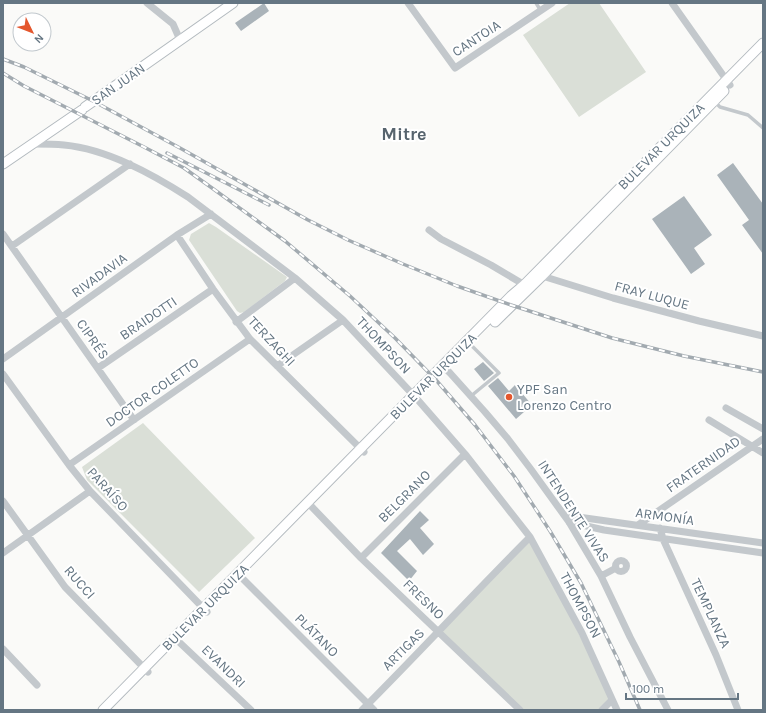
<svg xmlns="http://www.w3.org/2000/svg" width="766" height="713" font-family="Karla,sans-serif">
  <rect width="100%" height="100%" fill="#fafaf8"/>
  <path fill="#dadfd7" d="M570,3H599L646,72L579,117L523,35Z
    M209,223L216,227L287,277L285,281L244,312L240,313L237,311L189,240L191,234Z
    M143,423L255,538L199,592L87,480L82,467Z
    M530,537L612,700L602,710H520L439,632Z"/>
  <path fill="#aab3b9" d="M264,3L269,11L241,31L235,23Z
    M733,163L763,204V254L742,225L749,220L717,175Z
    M684,196L712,235L694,248L705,264L691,274L652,219Z
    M483,362L494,373L484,381L474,369Z
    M498,378L509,391L515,385L532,405L516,419L488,386Z
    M420,511L429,520L420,528L434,544L423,555L410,539L397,551L417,571L409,581L381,553Z"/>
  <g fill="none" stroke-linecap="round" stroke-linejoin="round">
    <defs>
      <path id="secondary" d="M85,107L233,3
        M3,164L82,110
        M495,322L542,276L724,91
        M103,710L511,296L524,285L763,43"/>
    </defs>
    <use href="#secondary" stroke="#b3babf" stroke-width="11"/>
    <path stroke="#c3c8cc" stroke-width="3.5" d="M536,3L541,11
      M715,102L720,107L748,115L763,128
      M471,396L499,373L471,345"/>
    <path stroke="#c3c8cc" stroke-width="7" d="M147,3L173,24L180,40
      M408,3L455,68L552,3
      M672,3L730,85
      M34,144C44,144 54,144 64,145C107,149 152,174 188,197L295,278L343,320L417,399L465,454L530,537L582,633L617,710
      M429,230L441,239L491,265L528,287
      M3,234L134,420
      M177,235L213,289L250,339L364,452
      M12,246L130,164
      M539,275L613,298L699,321L763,336
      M236,322L295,278
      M3,359L177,235L211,214
      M277,366L343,320
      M443,366L450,373L485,412L508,439L530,468L569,522L601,576L630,637L668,710
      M98,368L213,289
      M3,374L69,465L90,491L207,612
      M726,408L763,429
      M709,420L763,453
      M69,465L250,339
      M3,501L65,587L148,672
      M311,506L361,558L520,710
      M564,515L763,543
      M569,522L604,530L763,553
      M638,525L763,439
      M660,528L663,539L716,655L738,710
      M3,553L90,491
      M361,558L465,454
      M615.5 566a5.5 5.5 0 1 1 11 0a5.5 5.5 0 1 1-11 0Z
      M601,576L616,568
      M241,577L374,710
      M178,641L251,710
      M3,649L37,685
      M362,710C419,653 473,594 530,537
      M602,710L612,700"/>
    <use href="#secondary" stroke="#fff" stroke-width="9"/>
    <defs>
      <path id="rail" d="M3,59L24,67L93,101L180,148L308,220L348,240L403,264L457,286L511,305L612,338L684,356L763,372
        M3,73L24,86L144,147L184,168L212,188L285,241L350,296L395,338L436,380L475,425L514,476L550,531L581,583L619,662L640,710
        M167,153L269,205"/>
    </defs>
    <use href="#rail" stroke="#a2aab0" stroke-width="3.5"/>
    <use href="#rail" stroke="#fff" stroke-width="2" stroke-dasharray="6" stroke-linecap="butt"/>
  </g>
  <circle fill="#e4572e" stroke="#fff" stroke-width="1.5" cx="509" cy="397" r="4"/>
  <g text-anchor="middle" stroke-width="4" stroke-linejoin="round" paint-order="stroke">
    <g font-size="14" fill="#657683" stroke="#fff">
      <text transform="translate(476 38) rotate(-33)" y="5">CANTOIA</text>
      <text transform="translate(118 84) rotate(-35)" y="5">SAN JUAN</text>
      <text transform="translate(661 146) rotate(-45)" y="5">BULEVAR URQUIZA</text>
      <text transform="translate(99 275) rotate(-36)" y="5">RIVADAVIA</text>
      <text transform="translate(652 295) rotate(15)" y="5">FRAY LUQUE</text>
      <text transform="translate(148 318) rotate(-34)" y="5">BRAIDOTTI</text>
      <text transform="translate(93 339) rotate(55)" y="5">CIPRÉS</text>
      <text transform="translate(272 341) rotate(47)" y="5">TERZAGHI</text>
      <text transform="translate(384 345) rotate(47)" y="5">THOMPSON</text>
      <text transform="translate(433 376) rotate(-45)" y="5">BULEVAR URQUIZA</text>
      <text transform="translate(152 392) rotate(-35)" y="5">DOCTOR COLETTO</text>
      <text transform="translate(703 464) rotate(-35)" y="5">FRATERNIDAD</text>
      <text transform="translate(108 489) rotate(48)" y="5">PARAÍSO</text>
      <text transform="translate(404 496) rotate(-45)" y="5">BELGRANO</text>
      <text transform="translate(574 511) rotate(57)" y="5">INTENDENTE VIVAS</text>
      <text transform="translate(665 516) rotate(8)" y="5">ARMONÍA</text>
      <text transform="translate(80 582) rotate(49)" y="5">RUCCI</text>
      <text transform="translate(424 599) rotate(44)" y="5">FRESNO</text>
      <text transform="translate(581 605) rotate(62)" y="5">THOMPSON</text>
      <text transform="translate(205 607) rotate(-45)" y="5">BULEVAR URQUIZA</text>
      <text transform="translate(711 613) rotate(65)" y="5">TEMPLANZA</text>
      <text transform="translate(317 635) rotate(45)" y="5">PLÁTANO</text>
      <text transform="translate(403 649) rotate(-45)" y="5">ARTIGAS</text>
      <text transform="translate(224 666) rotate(44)" y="5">EVANDRI</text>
    </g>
    <g font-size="14" fill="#657683" stroke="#fff" text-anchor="start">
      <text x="517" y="394">YPF San<tspan x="517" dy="16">Lorenzo Centro</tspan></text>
    </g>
    <g font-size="18" font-weight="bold" fill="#57646e" stroke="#fff">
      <text x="404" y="140">Mitre</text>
    </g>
  </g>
  <rect width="766" height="713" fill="none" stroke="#657683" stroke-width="8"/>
  <g transform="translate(32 32) rotate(133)"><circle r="19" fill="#ffffff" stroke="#c1c8cd"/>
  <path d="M0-3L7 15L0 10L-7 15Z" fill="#e4572e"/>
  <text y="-6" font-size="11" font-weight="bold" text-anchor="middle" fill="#657683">N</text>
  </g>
  <path d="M626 693v6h112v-6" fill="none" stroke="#657683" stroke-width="2"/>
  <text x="632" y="693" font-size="12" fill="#657683" stroke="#ffffff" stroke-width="3" paint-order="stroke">100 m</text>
</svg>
